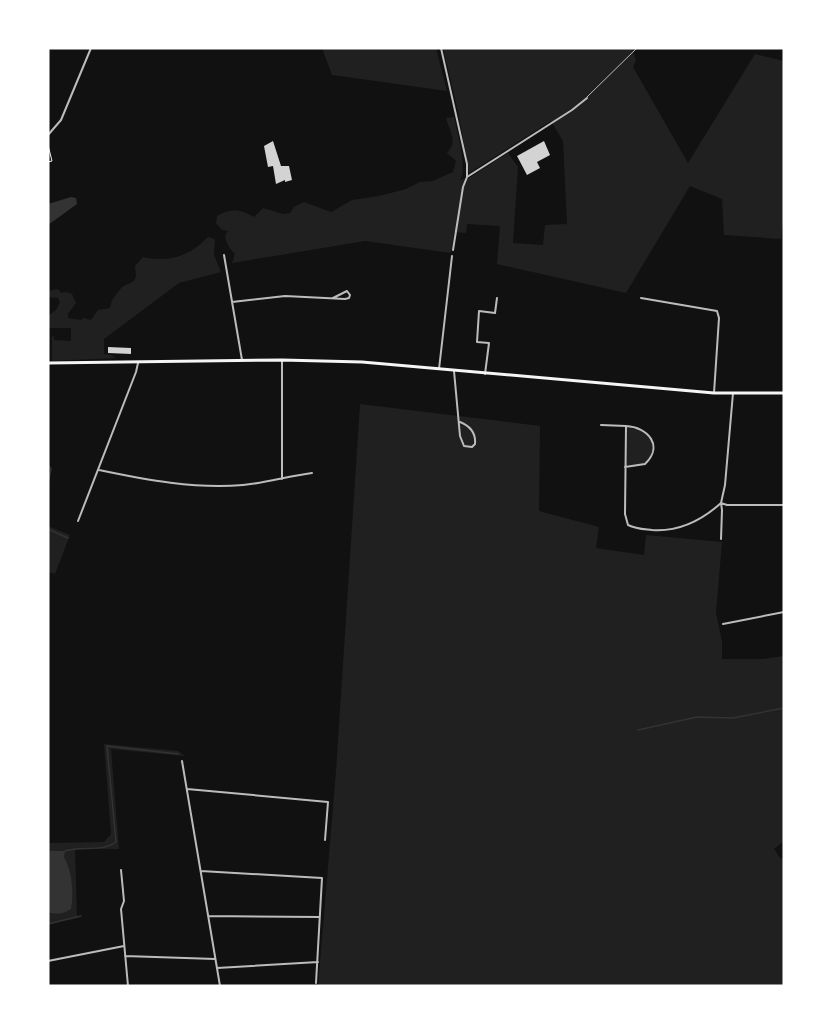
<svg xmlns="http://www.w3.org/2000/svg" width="832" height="1034" font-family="'Golos Text',sans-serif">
  <rect width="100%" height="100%" fill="#111"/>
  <path fill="#202020" d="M322,48H436L447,91L332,75Z
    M443,48H632L636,60L633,67L688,163L755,54L784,61V212L781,239L724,235L722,199L690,186L626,293L497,264L500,226L467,224L466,233L454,232L451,253L365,241L232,263L235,254C229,248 226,243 225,235L228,231L222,230L216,223L217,216C231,208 240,209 254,217L263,208L283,214L290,213L294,207L304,202L331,212L352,200L379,196L406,189L420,182L433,181L453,172L456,161L447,153C458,141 450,133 446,118L454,117C457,131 468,169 460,180L469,178L508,153L518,167L513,243L543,245L545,225L567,224L563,141L551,121L469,173L458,111Z
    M208,237L215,239L214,255L221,272L179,283L104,339V354L111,355L116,358L52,361V337L54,336V340L71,341V328H48V316L56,310L60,302L58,298L48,297V291L58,289L61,293L66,292L72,294L76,303L68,314V318L81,320L83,318L91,320L98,310L110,308L112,300L122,287L134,281L136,276L135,266L143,257C169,263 190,256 208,237Z
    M360,404L540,426L539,511L599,527L596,548L644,555L646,535L722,542L716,613L722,641V659H763L784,656V841L774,849L781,859L784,857V986H318L336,771Z
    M626,426C637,427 657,435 653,451C652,455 647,460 645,464L626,466Z
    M48,526L70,535L55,574L48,572Z
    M104,744L178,751L185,756L111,749L119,849H75L77,917L48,924V843L104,842L111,834Z"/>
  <path fill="#333" d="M71,197L76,198L77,204L48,225V204Z
    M49,851H65L64,857C72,871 74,893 71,909C63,914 57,915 48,912Z"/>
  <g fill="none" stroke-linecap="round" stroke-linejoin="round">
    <path stroke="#333" stroke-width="1.5" d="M48,465L51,469L48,483
      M48,529L68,538
      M638,730L697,717L733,718L784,708
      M65,851C81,846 103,852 116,842L107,746L178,754
      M48,924L81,916"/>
  </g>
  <path fill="#d3d3d3" d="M273,141L281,166H289L292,180L285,182V180L276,184L273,166L268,167L264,146Z
    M544,141L550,155L537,162L540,168L527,175L517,156Z
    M108,347L131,348V354L108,353Z"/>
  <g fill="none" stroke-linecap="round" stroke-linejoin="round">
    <path stroke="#f5f5f5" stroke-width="1" d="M48,145L52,161L48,162"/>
    <path stroke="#bcbcbc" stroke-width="1" d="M587,97L637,48"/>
    <path stroke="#bcbcbc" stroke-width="2" d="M441,48L467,164V177L463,187L453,250
      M48,135L61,120L91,48
      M467,177L572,110L587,98
      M224,255L242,360
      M641,298L717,311L719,318L714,393
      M232,302L285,296L345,299L349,298L350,295L347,291L333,298
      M439,369L452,256
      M454,371L460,436L464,446L472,447L475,444C476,433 470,426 460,422
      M485,374L489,343L477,342L479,311L495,313L497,298
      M601,425L626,426
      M625,467L645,464C664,446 648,427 626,426L625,514L628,525C636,529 643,529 652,530C679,532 701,521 721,503
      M99,470C147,480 194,489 243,485C266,483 288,476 312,473
      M282,479V360
      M721,503L727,505H784
      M78,521L136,372L138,363
      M721,539L722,510L721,503L725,485L733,393
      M723,624L784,612
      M182,761L220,986
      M187,789L328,802L325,840
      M121,870L124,901L121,909L128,986
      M201,871L322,878L316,983
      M209,916L320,917
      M125,956L215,959
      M48,961L124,946
      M217,968L318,962"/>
    <path stroke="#f5f5f5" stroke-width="3" d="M48,363L282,360L362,362L714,393H784"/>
  </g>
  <rect width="832" height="1034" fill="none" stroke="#ffffff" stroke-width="99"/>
</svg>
